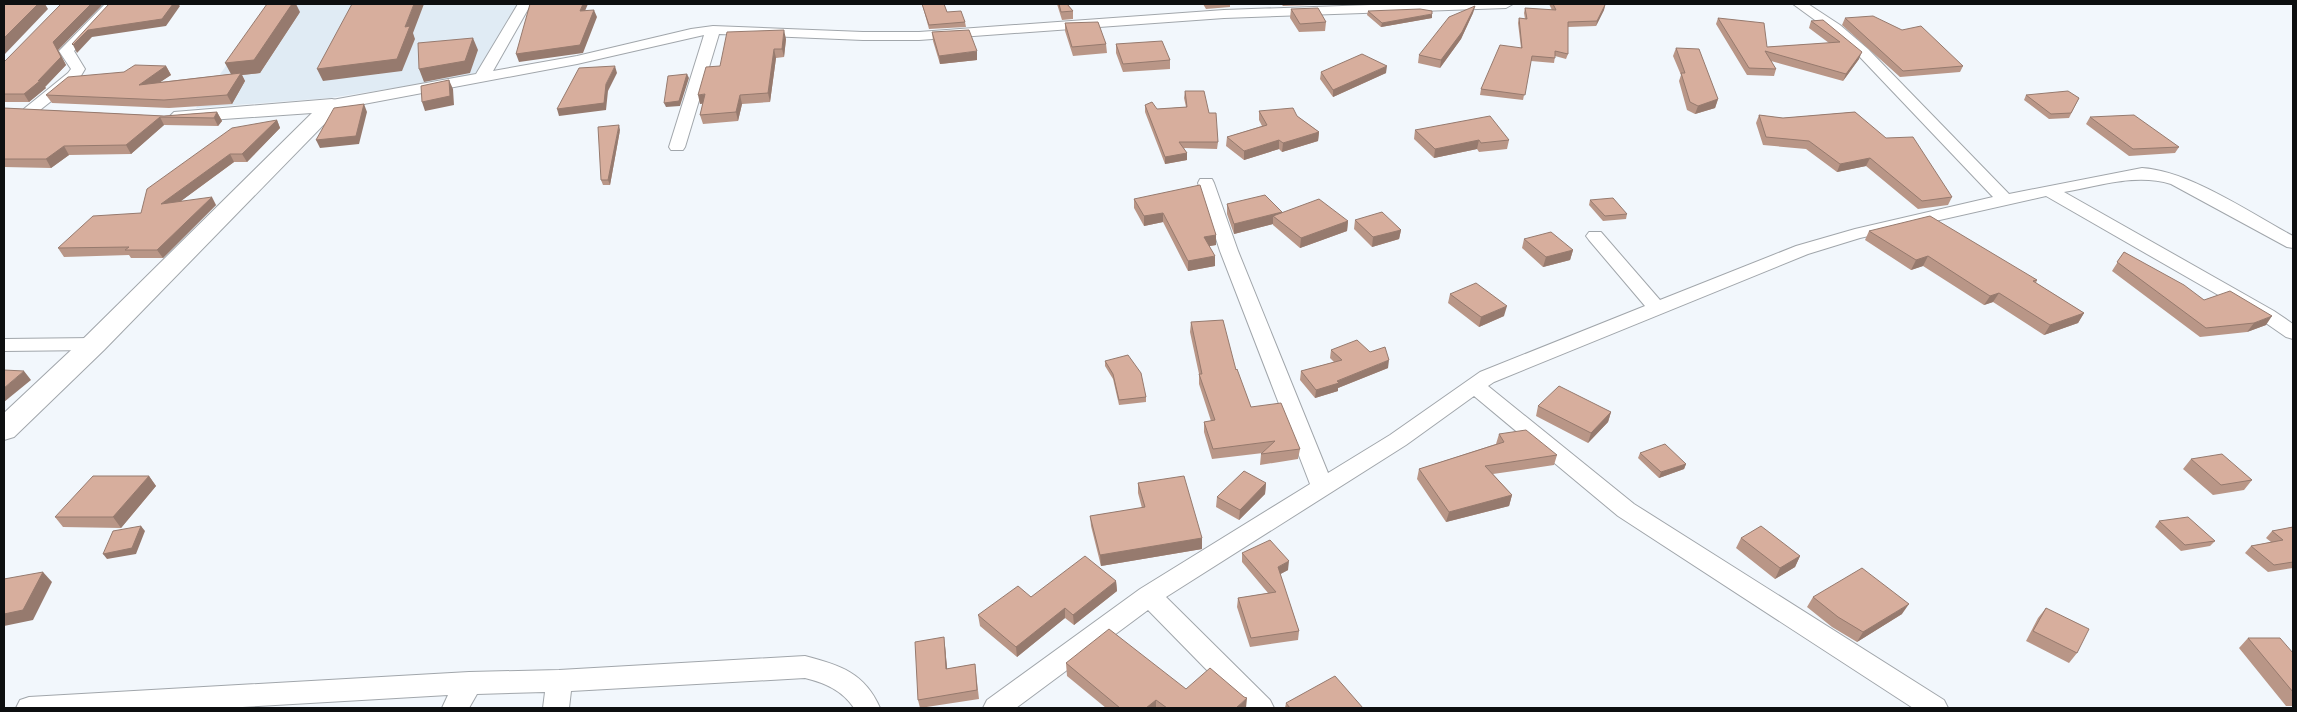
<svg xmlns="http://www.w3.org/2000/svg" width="2297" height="712" font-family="Rubik,sans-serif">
  <rect width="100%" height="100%" fill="#f2f7fc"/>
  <path fill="#e0ebf4" d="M291,4H519L478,73L472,76L330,98L196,108L258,21Z"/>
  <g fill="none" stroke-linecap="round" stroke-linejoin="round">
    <defs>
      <path id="street" d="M105,4H119L74,51L85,69L79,79L35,114H25L22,111L25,108L68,73L71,69L59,51Z
        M518,4H531L493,71L577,56L691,29L713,26L863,32H919L1224,10L1400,4H1513L1506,8L1224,18L919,40H863L719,34L685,147L683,150H671L669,147L704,35L577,64L332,110L327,108L324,105L327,102L332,100L476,74Z
        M1793,4H1808L1840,25L1868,49L2009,194L2142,168C2190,171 2250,213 2293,236V248L2287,247L2171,184C2136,173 2099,186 2064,192L2274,311L2293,324V339L2286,337L2260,319L2046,196L1860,238L1808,254L1494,382L1488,386L1634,504L1944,700L1948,708H1913L1618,516L1474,396L1406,445L1166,597L1270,700L1274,708H1244L1148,610L1016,708H983L987,700L1140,589L1310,484L1220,251L1198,183L1200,179H1212L1214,183L1238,251L1328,473L1390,435L1480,372L1645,306L1589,240L1586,236L1589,232H1601L1660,300L1796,246L1855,229L1993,197L1858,55L1830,31Z
        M94,338L101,340L104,344L101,348L94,350L4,351V339Z
        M805,656C840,665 865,673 880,708H854C842,690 825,683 805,678L571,691L569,708H543L545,692L477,694L469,708H442L448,695L224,708H16L20,700L29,697L469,672L559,670Z"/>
      <path id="secondary" d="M332,99L339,101L342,105L339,109L104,350L14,437L4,440V413L84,338L312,113L181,122L174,120L170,116L174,112Z"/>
    </defs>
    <use href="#street" stroke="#a1a6ab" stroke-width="2"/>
    <use href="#secondary" stroke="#a1a6ab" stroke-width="2"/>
    <use href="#street" fill="#fff" fill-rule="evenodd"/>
    <use href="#secondary" fill="#fff" fill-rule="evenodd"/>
  </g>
  <path fill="#b99687" d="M922,4H944L947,12L965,22L966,27L929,29Z
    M1057,4H1067L1073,11V19L1062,20Z
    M1203,4H1230V7L1206,9Z
    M1281,4H1311V5L1283,6Z
    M1549,4H1603L1605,5L1604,10L1596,26L1568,27V54L1566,59L1555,56L1554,63L1531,61L1523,100L1480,95L1481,89L1521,48L1518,23L1519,18L1525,19L1524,13L1525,8L1552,10Z
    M102,5L58,50L66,65L45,87L46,88L29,102H4V62Z
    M1475,6L1473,13L1461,39L1440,68L1418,63L1419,55Z
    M1291,9L1326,22L1325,31L1299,32L1290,18Z
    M1368,11L1432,18L1381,27L1367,15Z
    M300,12L260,73L242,75L245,81L232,104L169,108L52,103L46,95L124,72L166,66L171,75L160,82L231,74Z
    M1718,18L1767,47L1829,43L1809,28L1811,21L1823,20L1859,59L1843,81L1771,61L1776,69L1774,76L1747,75L1716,24Z
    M1845,18L1963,66L1960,72L1900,77L1842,25Z
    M1065,23L1106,44L1107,53L1073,56L1065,31Z
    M932,32L977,60L940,64L933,41Z
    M786,39L784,57L776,58L770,102L742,104L738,121L703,124L700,115L703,103L700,104L720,66Z
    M1116,44L1170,60V69L1123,72L1116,53Z
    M1676,48L1718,99L1715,108L1695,114L1687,110L1679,81L1681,75L1673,56Z
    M1321,72L1386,73L1333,97L1320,79Z
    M1185,91L1209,113L1218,142L1217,149L1184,148L1187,153V160L1165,164L1145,112V105L1157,109L1186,107L1184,98Z
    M2026,95L2079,98L2069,118L2049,119L2024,100Z
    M4,108L164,116L217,112L222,121L218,126L164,125L131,154L69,155L51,168L4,167Z
    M1259,111L1297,116L1319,132L1318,141L1282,152L1279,149L1244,160L1226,146L1227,137L1262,126L1259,120Z
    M1855,112L1952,197L1948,205L1918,209L1866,166L1837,172L1806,149L1763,145L1756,123L1759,115L1783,118Z
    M2090,117L2179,147L2175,153L2129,156L2086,124Z
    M277,120L280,128L247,162H234L181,201L216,205L163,258H131L129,255L64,257L58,248L141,213Z
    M620,130L610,185H603L601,180Z
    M1415,130L1509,140L1507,149L1479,152L1477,149L1434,158L1414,139Z
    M1134,199L1216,235V245L1209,246L1215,266L1188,271L1163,222L1144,226L1134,208Z
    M1590,200L1627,214L1626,219L1603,221L1589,205Z
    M1227,204L1282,213L1348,221L1347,231L1300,248L1273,225V224L1234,234L1227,214Z
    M1355,220L1401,230L1399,239L1372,247L1354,229Z
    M1869,231L2037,280L2036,283L2084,313L2078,323L2044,335L1993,302L1984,305L1923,266L1911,270L1865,240Z
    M1524,239L1573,250L1570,260L1543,267L1522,248Z
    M2124,252L2204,300L2266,325L2247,332L2200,337L2112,271Z
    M1450,294L1504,316L1479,327L1448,303Z
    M1191,322L1236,370L1251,407L1300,449L1298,459L1260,465L1261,454L1263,453L1212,459L1204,432V422L1211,421L1199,384V374L1190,332Z
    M1331,350L1388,368L1338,388V391L1315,398L1300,380L1301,371L1334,362L1330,358Z
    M1105,361L1146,397V402L1119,405L1113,379L1105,366Z
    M1538,406L1611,412L1608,422L1588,443L1536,416Z
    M1499,434L1557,455L1554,465L1493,474L1512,495L1509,506L1446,522L1417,479L1419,469L1496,444Z
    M1640,453L1686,464L1684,469L1659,478L1638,458Z
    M2191,459L2252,480L2244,490L2213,495L2183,469Z
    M149,476L156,486L121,528L63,527L55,517Z
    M1138,483L1202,538V549L1101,566L1091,526L1090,516L1142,508L1138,493Z
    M1266,483L1265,494L1239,520L1216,507L1217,497Z
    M2159,521L2215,541L2210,546L2181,551L2155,527Z
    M2293,527V568L2268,572L2245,553L2251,546L2271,542L2266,538L2272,531Z
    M1741,538L1800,556L1795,567L1775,579L1736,548Z
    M1242,553L1288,570L1280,574L1299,631L1298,640L1250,647L1237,607L1238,598L1268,593L1242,562Z
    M1116,581L1117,591L1074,625L1065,618L1017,657L980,626L978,615L1031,597Z
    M1813,597L1902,614L1857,642L1832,627L1807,607Z
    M2046,608L2077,653L2069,663L2026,641L2038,618Z
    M2248,638L2293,653V706H2286L2239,648Z
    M945,646L947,669L975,664L979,699L920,708L918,700Z
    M1066,663L1186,689L1246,708H1106L1067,676Z
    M1286,703L1363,708H1285Z"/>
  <path fill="#967a6e" d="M26,4H45L48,9L4,55V38Z
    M91,4H101L102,5L58,50L66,65L45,87L46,88L29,102L24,94L53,42Z
    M173,4H178L180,6L166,26L92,37L77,53L73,45L88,30Z
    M292,4H296L300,12L260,73L242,75L245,81L232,104L227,95L232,76L225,63Z
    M414,4H424L413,33L415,39L402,71L323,81L317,69L405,27Z
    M583,4H588L582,18L580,11Z
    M1605,5L1604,10L1596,26L1597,21Z
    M1475,6L1473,13L1461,39L1440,68L1441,60Z
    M594,10L597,17L583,53L519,62L516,54Z
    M1432,14V18L1381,27L1382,23Z
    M784,30L786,39L784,57L782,49Z
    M473,38L478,50L470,73L424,82L419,69Z
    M774,49L776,58L770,102L768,93Z
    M977,51V60L940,64L939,56Z
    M1862,52L1859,59L1843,81L1846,74Z
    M166,66L171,75L144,93L139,85Z
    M615,66L617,73L608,91L606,110L559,116L557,109L606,84Z
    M1387,66L1386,73L1333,97V90Z
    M687,74L689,78L680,106L666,107L664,103Z
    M449,80L453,89L454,105L425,111L422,102Z
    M705,94L708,103L700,104L698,95Z
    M740,95L742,104L738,121L736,112Z
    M1718,99L1715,108L1695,114L1698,106Z
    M364,104L367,112L359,144L320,148L316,140Z
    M217,112L222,121L218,126L214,118Z
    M160,117L164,125L131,154L126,145Z
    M277,120L280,128L247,162L242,154Z
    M619,125L620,130L610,185L608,180Z
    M1319,132L1318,141L1282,152L1283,143Z
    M1279,140V149L1244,160V151Z
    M1479,140L1477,149L1434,158L1435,149Z
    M64,146L69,155L51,168L46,159Z
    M1187,153V160L1165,164V157Z
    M230,154L234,162L166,212L161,204Z
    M1870,158L1866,166L1837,172L1840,164Z
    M212,197L216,205L163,258L157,250Z
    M1282,212V222L1273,216V224L1234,234V224Z
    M1163,213V222L1144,226V216Z
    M1348,221L1347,231L1300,248L1301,238Z
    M1401,230L1399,239L1372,247L1373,237Z
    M1216,235V245L1204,247V237Z
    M1573,250L1570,260L1543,267L1546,257Z
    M1215,256V266L1188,271V261Z
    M1928,256L1923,266L1911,270L1916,260Z
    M1999,293L1993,302L1984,305L1990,296Z
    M1507,306L1504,316L1479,327L1481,317Z
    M2084,313L2078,323L2044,335L2050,325Z
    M2272,316L2266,325L2247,332L2254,323Z
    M1389,360L1388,368L1338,388V391L1315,398L1316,390Z
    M24,371L31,380L4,402V388Z
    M1611,412L1608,422L1588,443L1591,433Z
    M1686,464L1684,469L1659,478L1661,472Z
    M149,476L156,486L121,528L113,517Z
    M1266,483L1265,494L1239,520L1240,510Z
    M1512,495L1509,506L1446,522L1449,512Z
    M141,526L145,531L136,554L107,559L103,554Z
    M1202,538V549L1101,566L1100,555Z
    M1800,556L1795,567L1775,579L1780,568Z
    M1289,561L1288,570L1277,576L1278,567Z
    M43,572L52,582L33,620L4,626V614Z
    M1116,581L1117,591L1074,625L1073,615Z
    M1909,604L1902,614L1857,642L1863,632Z
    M1065,608V618L1017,657L1016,647Z
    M944,637L945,646L948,678L946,669Z
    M1247,698L1246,708H1236Z
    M1156,700V708H1146Z"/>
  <path fill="#d7ae9d" stroke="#967a6e" d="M4,4H38L4,38Z
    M61,4H91L53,42L61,57L38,81L41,80L24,94H4V62Z
    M109,4H173L162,19L88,30L73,45L72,44Z
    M267,4H292L254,60L225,63Z
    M352,4H414L405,27L410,26L397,59L317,69Z
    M530,4H583L580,11L594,10L580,45L516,54Z
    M922,4H944L947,12L961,11L965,22L929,25Z
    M1059,4H1067L1073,11L1061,12Z
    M1553,4H1603L1605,5L1597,21L1568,22V54L1555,51V58L1532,56L1525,95L1481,89L1500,45L1522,48L1519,18L1527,19L1525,8L1556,10Z
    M1475,6L1462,32L1441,60L1419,55L1449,17Z
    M1318,8L1326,22L1300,24L1291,9Z
    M1420,9L1432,11V14L1382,23L1368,11Z
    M1873,16L1902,30L1921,26L1963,66L1903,71L1845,18Z
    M1718,18L1764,23L1767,47L1840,42L1811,21L1823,20L1862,52L1846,74L1765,51L1776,69L1749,68Z
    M1098,22L1106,44L1072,47L1065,23Z
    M784,30L782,49H774L768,93L740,95L736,112L700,115L705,94L698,95L706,67L720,66L727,32Z
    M969,30L977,51L939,56L932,32Z
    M473,38L465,61L419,69L418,43Z
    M1162,41L1170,60L1123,64L1116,44Z
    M1676,48L1699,49L1718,99L1698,106L1690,102L1681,73H1685Z
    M1362,54L1387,66L1333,90L1321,72Z
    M135,65L166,66L139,85L241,73L227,95L164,100L46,95L68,77L124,72Z
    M615,66L606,84L604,103L557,109L579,68Z
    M687,74L679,101L664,103L668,76Z
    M449,80L450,96L422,102L421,86Z
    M1185,91H1204L1209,113H1216L1218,142H1179L1187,153L1165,157L1145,105L1152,102L1157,109L1187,107Z
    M2068,91L2079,98L2071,113L2051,114L2026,95Z
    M364,104L356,136L316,140L334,108Z
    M4,108L164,116L217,112L214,118L160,117L126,145L64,146L46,159H4Z
    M1293,108L1297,116L1319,132L1283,143L1279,140L1244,151L1227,137L1267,125L1259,111Z
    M1855,112L1886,138L1913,137L1952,197L1922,201L1870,158L1840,164L1809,141L1766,137L1759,115L1783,118Z
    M2134,115L2179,147L2133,149L2090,117Z
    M1490,116L1509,140L1481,143L1479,140L1435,149L1415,130Z
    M277,120L242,154H230L161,204L212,197L157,250H125L129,247L58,248L93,216L141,213L147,189L232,128Z
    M619,125L608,180H601L598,127Z
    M1200,185L1216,235L1204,237L1215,256L1188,261L1163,213L1144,216L1134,199Z
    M1265,195L1282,212L1234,224L1227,204Z
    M1613,198L1627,214L1605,216L1590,200Z
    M1319,199L1348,221L1301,238L1273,216Z
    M1382,212L1401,230L1373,237L1355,220Z
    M1930,216L2037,280L2033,281L2084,313L2050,325L1999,293L1990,296L1928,256L1916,260L1869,231Z
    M1551,232L1573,250L1546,257L1524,239Z
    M2124,252L2184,285L2204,300L2230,291L2272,316L2254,323L2206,328L2117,262Z
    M1476,283L1507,306L1481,317L1450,294Z
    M1223,320L1236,370L1237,369L1251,407L1281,403L1300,449L1261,454L1275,441L1213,449L1204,422L1215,420L1199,374H1202L1191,322Z
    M1357,340L1370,352L1385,347L1389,360L1337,381L1339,383L1316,390L1301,371L1342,360L1331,350Z
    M1128,355L1141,373L1146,397L1119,400L1113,374L1105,361Z
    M4,370L24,371L4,388Z
    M1559,386L1611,412L1591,433L1538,406Z
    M1526,430L1557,455L1485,466L1512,495L1449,512L1419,469L1504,442L1499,434Z
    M1665,444L1686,464L1661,472L1640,453Z
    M2222,454L2252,480L2221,485L2191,459Z
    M1244,471L1266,483L1240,510L1217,497Z
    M93,476H149L113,517H55Z
    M1184,476L1202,538L1100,555L1090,516L1145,507L1138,483Z
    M2188,517L2215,541L2185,545L2159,521Z
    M141,526L132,548L103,554L113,531Z
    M1761,526L1800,556L1780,568L1741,538Z
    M2293,527V562L2274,565L2251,546L2283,540L2272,531Z
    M1270,540L1289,561L1278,567L1299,631L1251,638L1238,598L1276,592L1242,553Z
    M1085,556L1116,581L1073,615L1065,608L1016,647L978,615L1018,586L1031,597Z
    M1862,568L1909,604L1863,632L1838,617L1813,597Z
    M43,572L23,610L4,614V579Z
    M2046,608L2089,629L2077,653L2033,631Z
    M1109,629L1186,689L1210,668L1244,697L1247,698L1236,708H1167L1156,700L1146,708H1120L1066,663Z
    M944,637L946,669L975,664L977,690L918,700L915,642Z
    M2248,638H2280L2293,653V692Z
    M1335,676L1363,708H1290L1286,703Z"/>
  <rect width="2297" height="712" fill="none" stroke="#0d0f10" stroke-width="10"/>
</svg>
